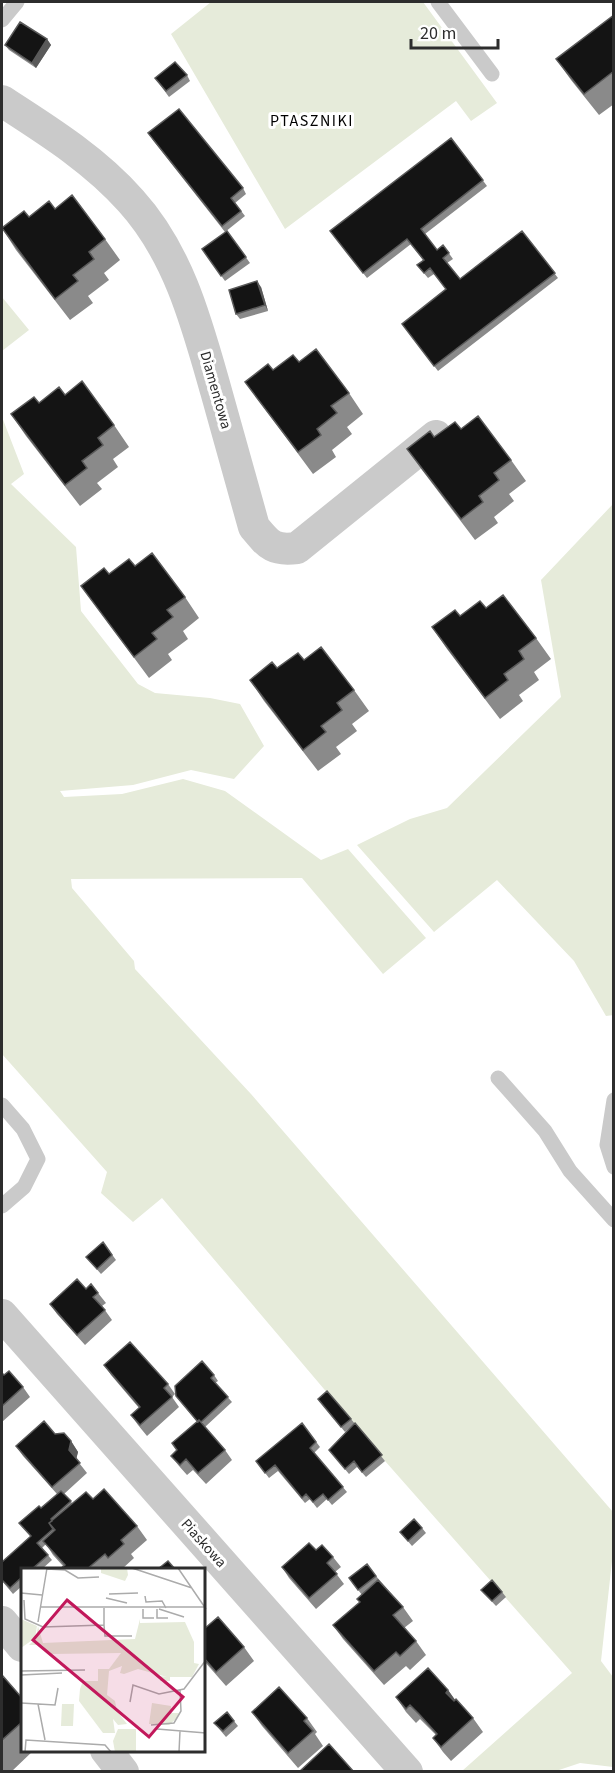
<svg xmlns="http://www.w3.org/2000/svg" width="615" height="1773" font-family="'Source Sans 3',sans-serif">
  <rect width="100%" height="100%" fill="#fff"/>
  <path fill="#e6ebda" d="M211,2H423L497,103L471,121L456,101L285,229L171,34Z
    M2,297L29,330L2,351Z
    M2,417L24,474L11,484L76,547L81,611L138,684L155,693L210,698L240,704L264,746L234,779L191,770L133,785L60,791L64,797L122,794L183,779L225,791L321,860L348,849L426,938L383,974L302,878L71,879L72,888L134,961L135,969L251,1094L613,1512V1552L601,1661L613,1677V1767L580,1763L556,1771H462L572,1673L385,1461L162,1198L133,1222L101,1193L107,1172L2,1054Z
    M613,504L614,1015L606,1016L574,961L497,880L434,932L357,845L410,819L447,808L561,697L541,580Z"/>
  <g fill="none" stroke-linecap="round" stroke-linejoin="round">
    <path stroke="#cacaca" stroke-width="15" d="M438,2L492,74
      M2,20L17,2
      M498,1078L545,1131L570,1171L614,1220
      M614,1100L607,1145L614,1167
      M2,1105L23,1129L38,1159L24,1187L2,1206"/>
    <path stroke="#cacaca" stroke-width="32" d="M2,101C47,130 95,160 131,201C179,254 197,324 216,391C229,436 241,482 254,527C269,545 273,551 297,548L436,436
      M2,1315L407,1772
      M2,1622L22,1646
      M106,1750L123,1772"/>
  </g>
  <path fill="#8a8a8a" d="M614,15V104L599,115L571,80L556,59Z
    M47,39L51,45L36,68L9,50L5,45Z
    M187,75L190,81L169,97L155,78Z
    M451,138L487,186L425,234L437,250L443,245L453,259L447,263L460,279L522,231L558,278L438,371L402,324L446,289L434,274L428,278L417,265L423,260L411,244L367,278L330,231Z
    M152,139L243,188L246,194L235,203L245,216L225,232Z
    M55,209L105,239L120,260L104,273L109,280L88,296L93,303L70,320L16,250L2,228L29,217Z
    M227,231L250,263L225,281L202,249Z
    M261,287L268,311L240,319L236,314Z
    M299,362L349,393L363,414L347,427L352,434L332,450L336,457L313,474L245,382L273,370Z
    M65,395L114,425L129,447L113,459L118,467L97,483L102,489L80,506L26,436L11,414L39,403Z
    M461,429L511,460L526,481L509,494L514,501L494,517L498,523L475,540L422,470L407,449L434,437Z
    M135,566L185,597L199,618L183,631L188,639L168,654L172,660L149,678L81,586L109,574Z
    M486,608L536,638L551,659L534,672L539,680L519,695L523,701L500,719L447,649L432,627L460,616Z
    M304,660L354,690L369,711L352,724L357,731L336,747L341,754L318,771L264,701L250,680L277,668Z
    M103,1242L116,1260L101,1274L86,1257Z
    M86,1289L98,1293L106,1303L102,1306L112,1320L85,1345L57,1314L50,1304Z
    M104,1365L168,1384L175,1394L172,1397L179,1407L147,1436L138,1425L131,1415L139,1408L111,1375Z
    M2,1373L4,1375L23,1387L30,1397L2,1422Z
    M214,1375L218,1381L215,1383L232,1402L205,1427L225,1450L232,1460L206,1484L193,1470L187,1475L179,1466L171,1456L177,1451L172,1443L197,1422L176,1396Z
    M318,1399L351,1419L385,1461L366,1477L357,1467L349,1474L329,1450L351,1427L345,1432Z
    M302,1423L320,1447L314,1453L347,1492L332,1505L327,1499L317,1508L310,1499L305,1503L278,1471L269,1478L256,1461Z
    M55,1434L71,1441L78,1452L76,1459L87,1473L64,1494L72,1503L93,1499L137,1526L147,1540L131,1554L134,1558L122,1569H115V1568L113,1569H60L63,1566L53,1555L46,1544L42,1548L52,1560L42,1569H22V1586L13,1594L2,1581V1562L31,1537L19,1523L41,1508L57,1494L23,1456L16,1446Z
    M422,1528L426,1533L412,1546L400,1532Z
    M316,1550L333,1557L341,1567L335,1572L344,1584L316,1609L289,1578L282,1567Z
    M376,1576L403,1607L413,1621L404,1628L416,1641L426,1655L410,1670L406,1666L384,1685L343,1639L333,1625L360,1602L362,1595L349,1578Z
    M481,1590L502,1592L506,1597L496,1606Z
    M204,1629L244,1647L254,1661L226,1686L204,1661Z
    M2,1675L22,1698V1750H34L11,1772H2Z
    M448,1690L455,1700L473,1718L483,1732L451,1761L443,1752L433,1738L436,1735L420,1719L416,1723L406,1712L396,1697Z
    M252,1712L307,1718L317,1732L315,1734L323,1746L298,1768L262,1726Z
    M234,1721L238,1726L226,1737L214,1723Z"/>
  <path fill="#5a5a5a" d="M47,39L51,45L36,68L32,63Z
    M257,281L261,287L268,311L265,305Z
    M71,1441L78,1452L76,1460L69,1450Z
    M448,1690L458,1704L456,1707L446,1693Z"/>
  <path fill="#141414" stroke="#5a5a5a" stroke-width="1.5" d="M614,15V71L584,94L556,59Z
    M20,22L47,39L32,63L5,45Z
    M175,62L187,75L166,91L155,78Z
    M179,109L243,188L231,198L241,211L222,226L148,133Z
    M451,138L483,180L421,229L437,250L443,245L449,253L443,258L460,279L522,231L555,273L434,366L402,324L446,289L430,268L424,273L417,265L424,260L407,239L363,273L330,231Z
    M72,195L105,239L89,252L94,259L73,275L78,281L55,299L2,228L24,211L29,217L49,201L55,209Z
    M227,231L246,257L221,276L202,249Z
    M257,281L265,305L236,314L229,290Z
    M316,349L349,393L331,406L337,413L317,429L321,435L298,452L245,382L268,364L273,370L293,355L299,362Z
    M82,381L114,425L98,438L103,445L82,461L87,468L65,485L11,414L34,397L39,403L59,387L65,395Z
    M478,416L511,460L494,473L499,480L479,496L483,502L461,519L407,449L430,431L434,437L455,422L461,429Z
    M152,553L185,597L167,610L173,617L152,633L157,639L134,657L81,586L104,568L109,574L129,559L135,566Z
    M503,595L536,638L519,651L524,659L504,674L508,680L485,698L432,627L455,610L460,616L480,601L486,608Z
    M321,647L354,690L337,703L342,710L321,726L326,732L303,750L250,680L272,662L277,668L298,653L304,660Z
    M103,1242L112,1255L97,1269L86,1257Z
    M77,1279L86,1289L91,1284L98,1293L93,1297L105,1310L77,1335L50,1304Z
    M130,1342L168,1384L164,1388L172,1397L140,1425L131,1415L140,1407L104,1365Z
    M202,1361L214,1375L211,1378L228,1397L201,1422L199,1420L198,1422L176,1396L175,1386Z
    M9,1371L23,1387L2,1406V1373L4,1375Z
    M327,1391L351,1419L341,1427L318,1399Z
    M199,1420L225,1450L198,1473L186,1459L180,1465L171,1456L177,1450L172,1443Z
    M44,1421L55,1434L64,1433L71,1441L69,1450L80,1463L52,1487L16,1446Z
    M302,1423L316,1442L310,1448L343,1487L328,1500L323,1494L313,1502L306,1494L302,1498L275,1465L265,1473L256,1461Z
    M355,1423L382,1455L362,1472L354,1461L345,1469L329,1450Z
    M104,1489L137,1526L121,1540L124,1544L108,1558L105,1554L87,1569H60L65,1565L43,1541L55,1530L49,1523L86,1492L93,1499Z
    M61,1491L71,1501L51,1519L52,1521L49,1523L53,1529L37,1543L48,1555L32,1569H22V1577L10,1588L2,1580V1562L31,1536L19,1523L39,1506L41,1508Z
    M414,1519L422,1528L408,1541L400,1532Z
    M309,1543L316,1550L322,1545L333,1557L327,1563L337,1574L309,1598L282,1567Z
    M168,1561L175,1569H158Z
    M367,1564L376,1576L358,1590L349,1578Z
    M378,1580L403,1607L393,1615L416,1641L400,1656L396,1652L374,1671L333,1625L360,1602L357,1599Z
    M492,1580L502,1592L492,1601L481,1590Z
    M218,1617L244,1647L216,1672L204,1658V1629Z
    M428,1668L448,1690L446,1693L454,1701L456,1699L473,1718L441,1747L433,1738L437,1734L419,1714L410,1705L406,1709L396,1697Z
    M2,1675L22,1698V1722L2,1740Z
    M279,1687L307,1718L304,1721L313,1731L288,1753L252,1712Z
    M227,1712L234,1721L223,1731L214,1723Z
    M329,1744L354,1772H299Z"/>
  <g text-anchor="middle" stroke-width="6" stroke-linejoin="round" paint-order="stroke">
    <g font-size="15" fill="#2d2d2d" stroke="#fff">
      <text transform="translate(216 390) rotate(74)" y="5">Diamentowa</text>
      <text transform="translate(204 1543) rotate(48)" y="5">Piaskowa</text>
    </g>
    <g font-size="16" letter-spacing="1.5" fill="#000" stroke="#fff">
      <text x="312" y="126">PTASZNIKI</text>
    </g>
  </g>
  <g transform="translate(21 1568)">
    <rect width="184" height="184" fill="#fff"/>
    <path d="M80,0H106L107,7L104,13L80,5ZM0,51L16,58L14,70L0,80ZM119,51V55L164,54L173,74V95L178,96L171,109H149V113H139V108L146,109L117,101L103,106L99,105L101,98L88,103L86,127L94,133L96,143L106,156L97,157L92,151L94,165H82L58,133L59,121L62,113H77V101H88L100,85L29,86L21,77H8L15,70L17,58L22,75L114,71ZM131,135L150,138V145H158L156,150L148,157L128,156ZM41,136H53L52,158H40ZM97,161H115V184H94L92,173Z" fill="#e6ebda"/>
    <path fill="none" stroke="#ababab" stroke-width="1.5" d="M111,0L171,20M157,0L185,41M26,1L44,2L57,10L78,9M0,25L21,27M88,26L117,25M124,28L125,34L141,33L145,40M85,30L106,35M3,32L4,51L22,59L83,57V40M19,39H183M122,41V50H133M136,41V50H147M138,41L163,49M17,54L26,0M83,57L84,68H111M0,103L64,102M0,107L41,105M109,134L112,117L138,126L163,121L185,92M0,135L34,137L37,120M17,136L24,172M130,157L153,155L160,143L159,122M136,161L185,165M4,184L5,172L84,177L90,184M158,184L159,163"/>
    <path fill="#c2185b" fill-opacity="0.15" stroke="#c2185b" stroke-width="3" d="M46,32L162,129L128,169L12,72Z"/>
    <rect width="184" height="184" fill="none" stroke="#2d2d2d" stroke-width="3"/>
  </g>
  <rect width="615" height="1773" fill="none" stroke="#2d2d2d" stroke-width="6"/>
  <path d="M411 39v9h87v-9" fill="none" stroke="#2d2d2d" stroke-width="3"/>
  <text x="420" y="39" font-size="18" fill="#2d2d2d" stroke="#ffffff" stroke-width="4.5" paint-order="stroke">20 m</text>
</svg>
